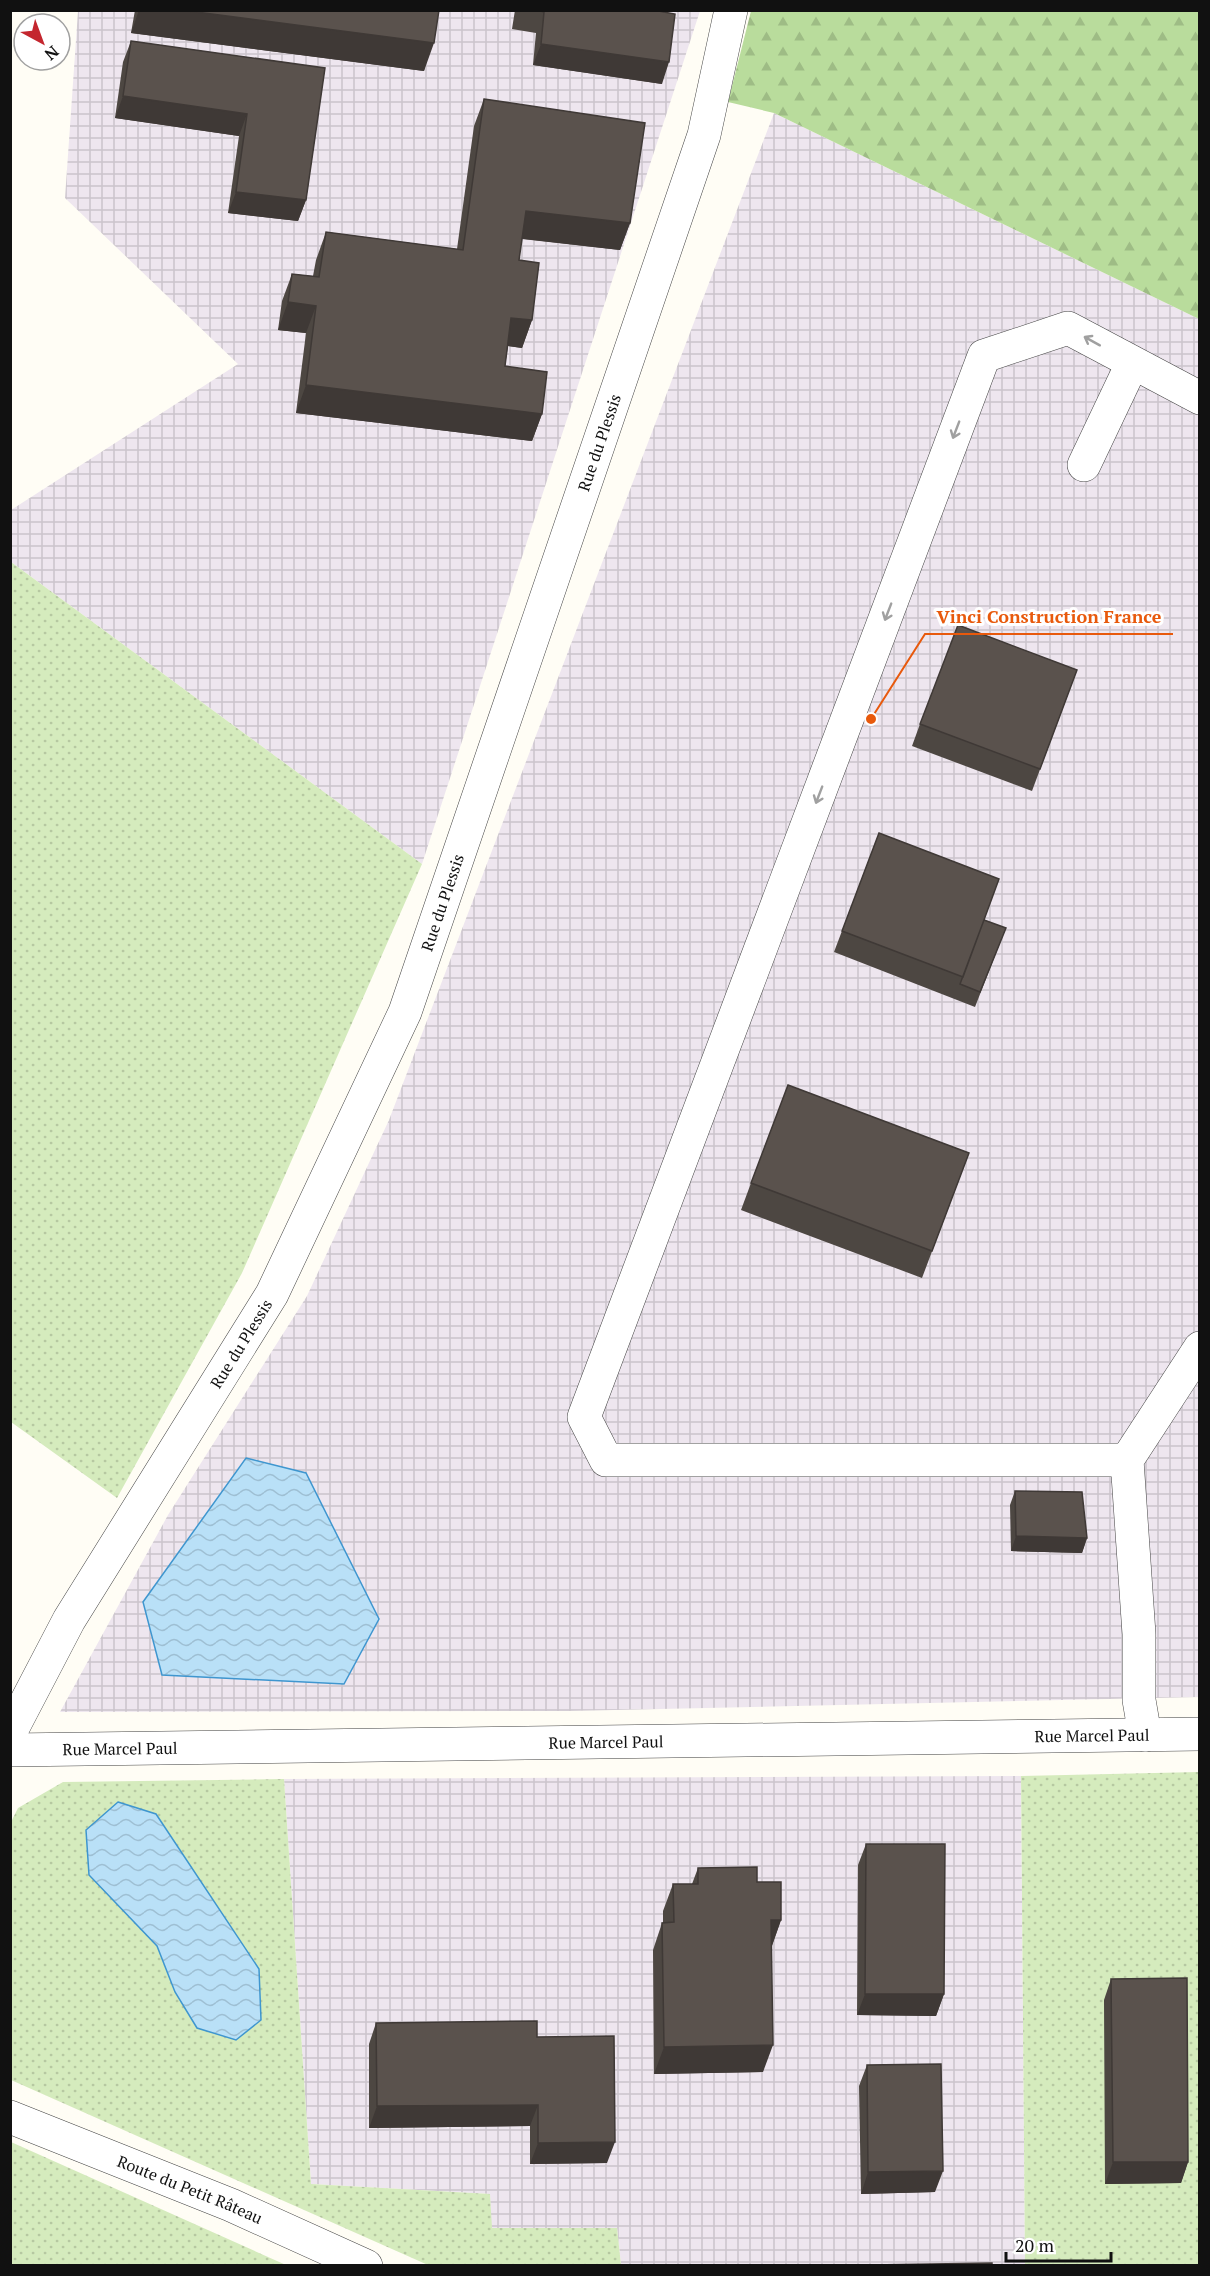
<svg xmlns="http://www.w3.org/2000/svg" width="1210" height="2276" font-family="'PT Serif',serif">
  <defs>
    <pattern id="industrial-grid" width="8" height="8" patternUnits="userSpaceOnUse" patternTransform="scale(1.5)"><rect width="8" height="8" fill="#eee6ef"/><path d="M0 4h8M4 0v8" fill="none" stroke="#cbc4cc"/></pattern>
    <pattern id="grass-dots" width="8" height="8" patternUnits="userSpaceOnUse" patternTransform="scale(1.5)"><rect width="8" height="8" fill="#d5ebbd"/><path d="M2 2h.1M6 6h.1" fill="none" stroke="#b6c8a1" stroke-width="1.8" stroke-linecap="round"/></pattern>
    <pattern id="forest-firs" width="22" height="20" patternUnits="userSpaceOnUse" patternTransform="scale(1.5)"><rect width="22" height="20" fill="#b9dc9c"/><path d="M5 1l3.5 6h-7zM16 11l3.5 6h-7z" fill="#9ebc85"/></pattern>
    <pattern id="water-waves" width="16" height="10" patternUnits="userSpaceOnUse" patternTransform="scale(1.5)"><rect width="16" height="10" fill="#b9e0f7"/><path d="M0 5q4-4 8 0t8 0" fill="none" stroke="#9ebfd3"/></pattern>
  </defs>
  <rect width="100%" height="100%" fill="#fffdf5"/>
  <path fill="url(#industrial-grid)" d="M78,11H700L422,864L11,562V510L238,364L65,198Z
    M774,113L1199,319V1697L568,1711L60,1712L168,1515L307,1296L389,1120Z
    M1021,1776L1025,2265H621L617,2228H491L490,2194L311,2184L284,1779Z"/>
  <path fill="url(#grass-dots)" d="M11,562L422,864L242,1273L117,1498L11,1422Z
    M1199,1772V2265H1025L1021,1776Z
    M284,1779L311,2184L490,2194L492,2228H617L621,2265H428L11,2080L10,1824L18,1808L63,1782Z
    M11,2142L286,2265H11Z"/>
  <path fill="url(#forest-firs)" d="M751,11H1199V319L774,113L728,102Z"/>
  <path fill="url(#water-waves)" stroke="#3f96cf" stroke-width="1.5" d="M246,1458L306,1473L379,1619L344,1684L162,1675L143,1602Z
    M118,1802L156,1814L259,1969L261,2020L236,2040L197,2028L175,1992L157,1946L89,1875L86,1830Z"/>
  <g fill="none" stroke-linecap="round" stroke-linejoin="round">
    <defs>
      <g id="minor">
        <path d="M1084,465L1132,364"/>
        <path d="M1127,1460H606L584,1417L984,356L1068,328L1200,398"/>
        <path id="s1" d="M10,1733L69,1620L272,1294L405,1012L704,135L731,10"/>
        <path d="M1145,1735L1139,1700V1634L1127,1460L1200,1348"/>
        <path id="s2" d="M10,1750L1200,1734"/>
        <path id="s3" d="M10,2117L231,2205L366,2266"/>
      </g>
    </defs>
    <use href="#minor" stroke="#444" stroke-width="34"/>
    <use href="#minor" stroke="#fff" stroke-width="33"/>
  </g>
  <path fill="#4d4742" d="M135,10H439L424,71L131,33Z
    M515,10H653L662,84L533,65L536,33L512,29Z
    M131,41L325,68L306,200L298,221L228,213L239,136L115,118L123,62Z
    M484,99L630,223L620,250L522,239L519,260L532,320L522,348L508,346L505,366L542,414L532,441L296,413L306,333L278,330L282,301L292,274L313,276L316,260L326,232L457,249L474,126Z
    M1077,670L1032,791L912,746L920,724Z
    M879,833L984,920L1000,943L975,1007L834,952Z
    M969,1153L922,1278L741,1210L751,1183Z
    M1015,1491L1087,1538L1082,1553L1011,1551L1010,1505Z
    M866,1844L944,1994L936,2016L857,2015L858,1865Z
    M698,1868L757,1882L781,1920L772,1946L763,2072L654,2074L653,1950L662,1923H663V1911L673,1884H692Z
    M1111,1979L1188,2162L1181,2183L1105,2184L1104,2000Z
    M376,2023L537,2037L607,2163L530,2164V2126L369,2128V2044Z
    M867,2065L935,2192L861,2194L859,2086Z"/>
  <path fill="#3f3936" d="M139,10H181L434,43L424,71L131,33Z
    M541,44L669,62L662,84L533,65Z
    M123,96L247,114L239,136L115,118Z
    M236,192L306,200L298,221L228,213Z
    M526,211L630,223L620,250L516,238Z
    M288,302L316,306L306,333L278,330Z
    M511,318L532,320L522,348L501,345Z
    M306,385L542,414L532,441L296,413Z
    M1016,1536L1087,1538L1082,1553L1011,1551Z
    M771,1920H781L771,1948Z
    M865,1994H944L936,2016L857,2015Z
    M773,2045L763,2072L654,2074L664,2047Z
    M538,2105L530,2126L369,2128L377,2106Z
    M615,2142L607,2163L530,2164L538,2143Z
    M1113,2162H1188L1181,2183L1105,2184Z
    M943,2171L935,2192L861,2194L868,2172Z"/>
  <path fill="#5a524d" stroke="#3f3936" stroke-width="1.5" d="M181,10H439L434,43Z
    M537,10H653L675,14L669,62L541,44L544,12Z
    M131,41L325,68L306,200L236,192L247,114L123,96Z
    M484,99L645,123L630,223L526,211L519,260L539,263L532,320L511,318L505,366L547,372L542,414L306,385L316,306L288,302L292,274L319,277L326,232L463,250Z
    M958,625L1077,670L1040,769L920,724Z
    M879,833L999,879L963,977L842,931Z
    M984,920L1006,928L980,992L960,984Z
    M788,1085L969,1153L932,1251L751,1183Z
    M1015,1491L1082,1492L1087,1538L1016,1536Z
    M866,1844H945L944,1994H865Z
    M757,1867V1882H781V1920H771L773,2045L664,2047L662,1923L674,1922L673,1884H698V1868Z
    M1187,1978L1188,2162H1113L1111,1979Z
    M537,2021V2037L614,2036L615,2142L538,2143V2105L377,2106L376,2023Z
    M941,2064L943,2171L868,2172L867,2065Z
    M992,2263V2265H871Z"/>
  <defs><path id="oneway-shaft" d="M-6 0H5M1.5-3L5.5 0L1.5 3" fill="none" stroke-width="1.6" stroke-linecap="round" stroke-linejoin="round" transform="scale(1.5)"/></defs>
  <g stroke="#a0a0a0">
    <use href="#oneway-shaft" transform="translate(1092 341) rotate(-151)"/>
    <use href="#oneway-shaft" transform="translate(956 430) rotate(111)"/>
    <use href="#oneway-shaft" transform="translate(888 612) rotate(111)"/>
    <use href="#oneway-shaft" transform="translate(819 795) rotate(111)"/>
  </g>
  <g text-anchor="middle" stroke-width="6" stroke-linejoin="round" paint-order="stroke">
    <g font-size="16" fill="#111" stroke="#fff">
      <text dy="6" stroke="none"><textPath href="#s1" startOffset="1425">Rue du Plessis</textPath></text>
      <text dy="6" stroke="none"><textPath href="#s1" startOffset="939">Rue du Plessis</textPath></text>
      <text dy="6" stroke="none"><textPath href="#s1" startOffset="453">Rue du Plessis</textPath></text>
      <text dy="6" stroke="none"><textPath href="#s2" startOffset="1082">Rue Marcel Paul</textPath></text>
      <text dy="6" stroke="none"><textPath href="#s2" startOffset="596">Rue Marcel Paul</textPath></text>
      <text dy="6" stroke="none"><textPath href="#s2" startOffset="110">Rue Marcel Paul</textPath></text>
      <text dy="6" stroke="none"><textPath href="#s3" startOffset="194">Route du Petit Râteau</textPath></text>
    </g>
  </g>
  <path fill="none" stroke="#e8590c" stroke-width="2" d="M871 719L925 634H1173"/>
  <circle fill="#e8590c" stroke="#fff" stroke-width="2" cx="871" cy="719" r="6"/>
  <g font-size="18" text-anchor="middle" font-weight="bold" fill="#e8590c" stroke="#fff" stroke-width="6" stroke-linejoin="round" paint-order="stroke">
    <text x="1049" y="623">Vinci Construction France</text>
  </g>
  <rect width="1210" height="2276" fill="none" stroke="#111111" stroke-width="24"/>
  <g transform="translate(42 42) rotate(139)"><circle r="28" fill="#ffffff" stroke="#a0a0a0" stroke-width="1.5"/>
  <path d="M0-4.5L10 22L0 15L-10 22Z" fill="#c4262e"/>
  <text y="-9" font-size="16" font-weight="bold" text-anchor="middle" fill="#111111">N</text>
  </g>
  <path d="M1006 2252v9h105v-9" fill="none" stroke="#111111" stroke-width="3"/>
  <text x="1015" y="2252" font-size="18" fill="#111111" stroke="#ffffff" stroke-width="4.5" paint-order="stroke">20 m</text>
</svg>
